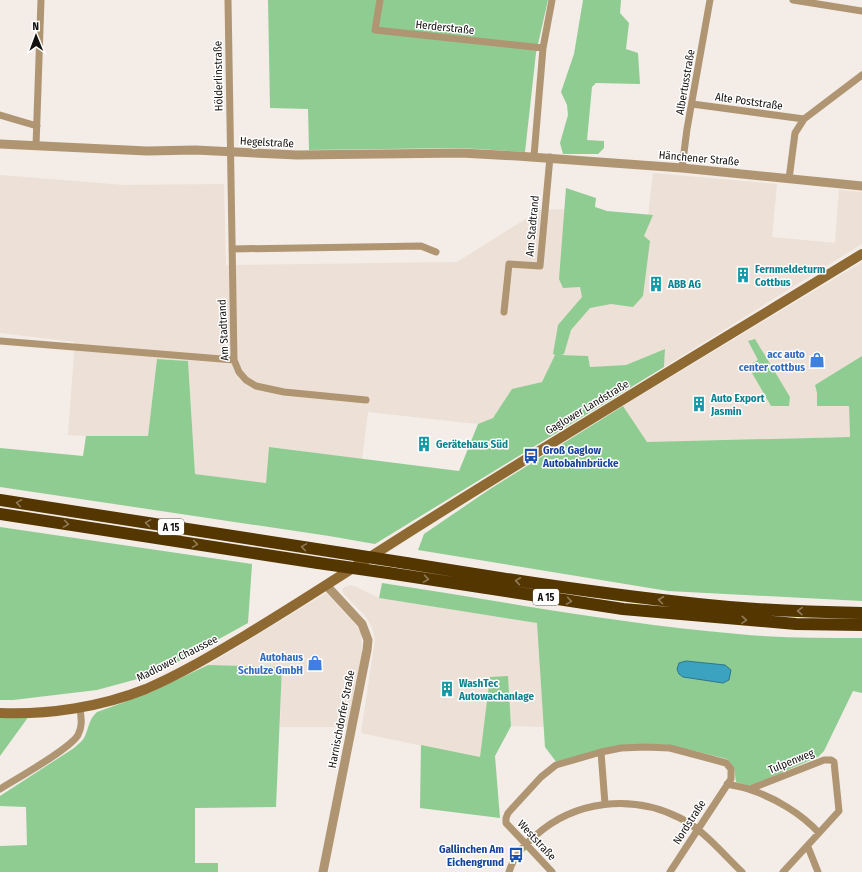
<svg xmlns="http://www.w3.org/2000/svg" width="862" height="872" font-family="'Fira Sans Condensed',sans-serif">
  <rect width="100%" height="100%" fill="#f3ece7"/>
  <path fill="#ede0d6" d="M653,173L777,184L772,237L835,243L839,190L862,192V244L664,367L665,349L626,365L590,367L588,356L556,355L542,382L513,389L493,418L478,424L368,412L362,459L270,447L266,483L195,474L188,361L157,359L148,436H86L68,435L75,342L0,333V175L124,185L224,184L226,265H236L457,262L540,210L566,209L648,217Z
    M862,262V356L815,385L817,393L818,406H849L850,437L647,443L623,406Z
    M352,585L379,598L538,623L545,727L511,726L508,677H491L480,758L361,733L375,639L372,627L366,617L343,593L342,589L346,586Z
    M326,593L357,626L361,633L362,652L347,727H280L282,667L208,665Z"/>
  <path fill="#8fcc92" d="M268,0H548L536,53L525,152L460,148L309,150L308,109L270,108Z
    M583,0H621L620,13L629,23L626,49L638,53L640,84L596,83L592,87L587,140L604,141V148L598,154H563L560,143L568,115L567,105L561,92L574,54Z
    M566,188L596,198L595,207L607,211L653,215L644,236L650,241L643,296L633,307L611,304L590,308L571,330L564,354L561,355L588,356L590,367L626,365L665,349L664,367L375,544L329,536L0,487V448L83,456L86,436H148L157,359L188,361L195,474L266,483L269,447L459,471L478,424L493,418L512,389L542,382L555,355L553,354L558,325L582,297L580,287L563,288L559,279Z
    M755,339L790,397L789,406H771L748,366L758,360L748,341Z
    M862,356V601L668,591L418,550L424,534L490,489L623,406L647,442L850,437L849,406H817V393L815,385Z
    M0,527L252,564L248,623L163,670L141,678L97,690L13,700H0Z
    M382,583C500,601 619,624 738,634C779,638 821,638 862,638V693L853,691L824,751L818,757L750,786L736,782L734,768L727,759L670,745L645,744L557,763L545,747L537,623L379,598Z
    M208,665L282,667L276,807L195,808V863H218V872H0V846L27,845L26,807L0,806V796L74,748C78,744 83,741 85,736C89,727 89,719 97,712L147,694Z
    M508,676L511,726L495,756L500,818L420,808L421,745L480,757L490,677Z
    M0,716H29L0,756Z"/>
  <path fill="#3ba2c0" stroke="#2f768b" d="M686,661L725,665L731,670L729,680L723,683L683,677L679,674L677,669L679,663Z"/>
  <g fill="none" stroke-linecap="round" stroke-linejoin="round">
    <path stroke="#af9572" stroke-width="7" d="M228,0L234,360L239,372L246,380L256,386L284,392L366,400
      M380,0L375,30L543,48
      M793,0L862,11
      M692,104L804,119
      M0,115L37,126
      M36,146L41,0
      M534,156L543,48L552,0
      M682,168L687,129L710,0
      M789,179L795,133L804,119L862,75
      M232,249L421,246L436,252
      M504,312L509,264L540,266L550,157
      M0,341L234,360
      M601,752L605,804
      M727,784C735,786 744,787 751,790C775,798 802,814 819,833L839,811L834,762L831,760H824L750,789
      M0,789C16,779 70,749 78,735C83,726 81,717 80,708
      M808,847L818,872
      M509,872C514,856 523,846 535,836C575,800 632,794 680,818C704,830 722,853 742,872
      M552,872L506,823V818L508,813L541,777L556,765L601,752L621,748L645,747L670,748L726,763L731,769V779L670,872
      M783,872L819,833"/>
    <path stroke="#af9572" stroke-width="9" d="M0,144L147,151L195,150L297,155L461,153L517,156L682,168L862,186
      M323,872L367,650L368,640L362,624L326,585"/>
    <path stroke="#8f6932" stroke-width="10" d="M0,713C48,715 101,707 146,689C181,674 214,654 246,635C306,599 363,561 422,524C568,432 715,344 862,254"/>
    <path stroke="#543600" stroke-width="12" d="M0,500L342,553
      M0,514L318,563
      M406,563C503,579 600,594 698,604C753,610 807,612 862,613
      M388,573L623,609L796,624L862,625"/>
    <path stroke="#543600" stroke-width="12" d="M342,553L406,563
      M318,563L388,573"/>
  </g>
  <defs><path id="oneway-chevron" d="M-2-3.5L2.5 0L-2 3.5" fill="none" stroke-width="1.6" stroke-linecap="round" stroke-linejoin="round"/></defs>
  <g stroke="#907c59">
    <use href="#oneway-chevron" transform="translate(19 503) rotate(-171)"/>
    <use href="#oneway-chevron" transform="translate(148 523) rotate(-171)"/>
    <use href="#oneway-chevron" transform="translate(66 524) rotate(9)"/>
    <use href="#oneway-chevron" transform="translate(195 544) rotate(9)"/>
    <use href="#oneway-chevron" transform="translate(304 547) rotate(-171)"/>
    <use href="#oneway-chevron" transform="translate(426 579) rotate(9)"/>
    <use href="#oneway-chevron" transform="translate(518 581) rotate(-172)"/>
    <use href="#oneway-chevron" transform="translate(661 600) rotate(-173)"/>
    <use href="#oneway-chevron" transform="translate(569 601) rotate(9)"/>
    <use href="#oneway-chevron" transform="translate(800 611) rotate(-179)"/>
    <use href="#oneway-chevron" transform="translate(744 620) rotate(4)"/>
  </g>
  <defs>
    <symbol id="building-bare" viewBox="-9 -9 18 18"><path d="M-4-6H4V6H1V3H-1V6H-4ZM-2.5-4.3h1.7v1.8h-1.7ZM.8-4.3h1.7v1.8H.8ZM-2.5-1h1.7V.8h-1.7ZM.8-1h1.7V.8H.8Z" fill="#0f9aa8" stroke="#fff" stroke-width="2.5" paint-order="stroke"/></symbol>
    <symbol id="shop-bare" viewBox="-9 -9 18 18"><path d="M-5-2.5h2.3a2.7 3.5 0 0 1 5.4 0H5L5.5 6h-11ZM-1.5-2.5h3a1.5 2.3 0 0 0-3 0Z" fill="#3f7fe0" stroke="#fff" stroke-width="2.5" paint-order="stroke"/></symbol>
    <symbol id="bus-bare" viewBox="-9 -9 18 18"><path d="M-5-6H5V4H4V6H2V4H-2V6H-4V4H-5ZM-3.5-4V0h7V-4ZM-3.5 1.2v1.5H-2V1.2ZM2 1.2v1.5H3.5V1.2Z" fill="#1a4fb4" stroke="#fff" stroke-width="2.5" paint-order="stroke"/></symbol>
  </defs>
  <g fill-rule="evenodd">
    <use href="#building-bare" x="732" y="264" width="22" height="22"/>
    <use href="#building-bare" x="645" y="273" width="22" height="22"/>
    <use href="#shop-bare" x="806" y="349" width="22" height="22"/>
    <use href="#building-bare" x="688" y="393" width="22" height="22"/>
    <use href="#building-bare" x="413" y="433" width="22" height="22"/>
    <use href="#bus-bare" x="520" y="445" width="22" height="22"/>
    <use href="#shop-bare" x="304" y="652" width="22" height="22"/>
    <use href="#building-bare" x="436" y="678" width="22" height="22"/>
    <use href="#bus-bare" x="505" y="844" width="22" height="22"/>
  </g>
  <g text-anchor="middle" stroke-width="3" stroke-linejoin="round" paint-order="stroke">
    <g fill="#fff" stroke="#5a5857" stroke-width="1">
      <rect x="158" y="519" width="26" height="16" rx="3"/>
      <rect x="533" y="589" width="26" height="16" rx="3"/>
    </g>
    <g font-size="10" font-weight="bold" fill="#13110f">
      <text x="171" y="531">A 15</text>
      <text x="546" y="601">A 15</text>
    </g>
    <g font-size="11" fill="#13110f" stroke="#fff">
      <text transform="translate(445 27) rotate(6)" y="4">Herderstraße</text>
      <text transform="translate(218 76) rotate(-91)" y="4">Hölderlinstraße</text>
      <text transform="translate(685 82) rotate(-80)" y="4">Albertusstraße</text>
      <text transform="translate(749 101) rotate(8)" y="4">Alte Poststraße</text>
      <text transform="translate(267 142) rotate(3)" y="4">Hegelstraße</text>
      <text transform="translate(699 158) rotate(5)" y="4">Hänchener Straße</text>
      <text transform="translate(532 226) rotate(-85)" y="4">Am Stadtrand</text>
      <text transform="translate(223 330) rotate(-93)" y="4">Am Stadtrand</text>
      <text transform="translate(587 407) rotate(-31)" y="4">Gaglower Landstraße</text>
      <text transform="translate(177 658) rotate(-27)" y="4">Madlower Chaussee</text>
      <text transform="translate(341 719) rotate(-79)" y="4">Harnischdorfer Straße</text>
      <text transform="translate(791 761) rotate(-22)" y="4">Tulpenweg</text>
      <text transform="translate(689 822) rotate(-57)" y="4">Nordstraße</text>
      <text transform="translate(537 840) rotate(47)" y="4">Weststraße</text>
    </g>
    <g font-size="11" font-weight="bold" fill="#0d838f" stroke="#fff" text-anchor="start">
      <text x="755" y="273">Fernmeldeturm<tspan x="755" dy="13">Cottbus</tspan></text>
      <text x="668" y="288">ABB AG</text>
      <text x="711" y="402">Auto Export<tspan x="711" dy="13">Jasmin</tspan></text>
      <text x="436" y="448">Gerätehaus Süd</text>
      <text x="459" y="687">WashTec<tspan x="459" dy="13">Autowachanlage</tspan></text>
    </g>
    <g font-size="11" font-weight="bold" fill="#366cbe" stroke="#fff" text-anchor="end">
      <text x="805" y="358">acc auto<tspan x="805" dy="13">center cottbus</tspan></text>
      <text x="303" y="661">Autohaus<tspan x="303" dy="13">Schulze GmbH</tspan></text>
    </g>
    <g font-size="11" font-weight="bold" fill="#164399" stroke="#fff" text-anchor="start">
      <text x="543" y="454">Groß Gaglow<tspan x="543" dy="13">Autobahnbrücke</tspan></text>
      <text x="504" y="853" text-anchor="end">Gallinchen Am<tspan x="504" dy="13">Eichengrund</tspan></text>
    </g>
  </g>
  <g transform="translate(36 36) rotate(359)" stroke="#ffffff" stroke-width="3" paint-order="stroke">
  <path d="M0-3L7 15L0 10L-7 15Z" fill="#13110f"/>
  <text y="-6" font-size="11" font-weight="bold" text-anchor="middle" fill="#13110f">N</text>
  </g>
</svg>
